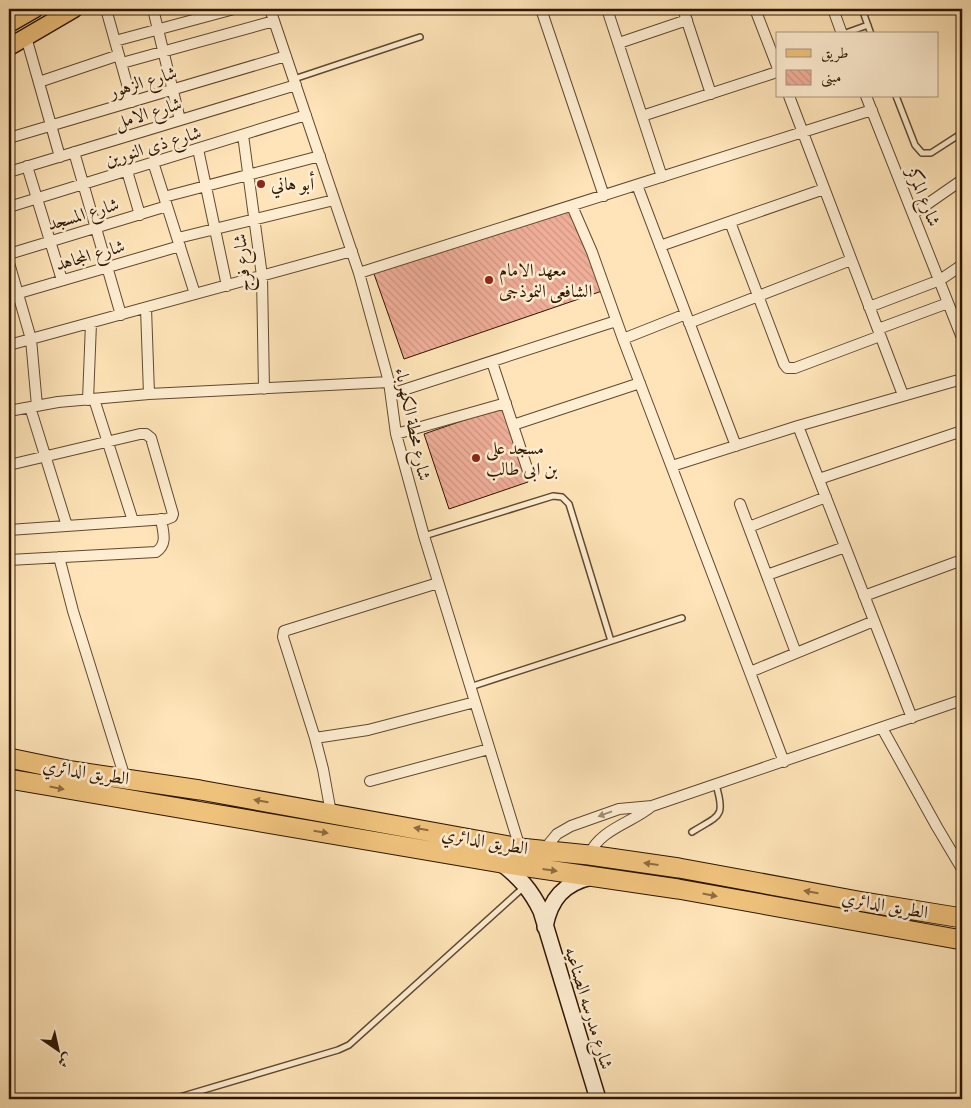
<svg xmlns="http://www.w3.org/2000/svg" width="971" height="1108" font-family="'Sorts Mill Goudy',Amiri,serif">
  <defs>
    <pattern id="building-back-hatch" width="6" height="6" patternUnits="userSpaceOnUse" patternTransform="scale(1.25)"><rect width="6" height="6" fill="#f0ae99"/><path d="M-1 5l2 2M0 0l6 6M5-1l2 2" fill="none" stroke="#ce9582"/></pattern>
  </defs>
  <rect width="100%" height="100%" fill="#fee4b8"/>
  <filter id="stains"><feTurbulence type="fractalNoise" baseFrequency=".004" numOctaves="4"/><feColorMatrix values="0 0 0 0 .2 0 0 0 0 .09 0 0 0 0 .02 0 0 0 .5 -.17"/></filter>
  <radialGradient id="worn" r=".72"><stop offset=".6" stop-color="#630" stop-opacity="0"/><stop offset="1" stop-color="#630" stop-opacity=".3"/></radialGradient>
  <path fill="url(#building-back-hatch)" stroke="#2d1501" d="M575,201L605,290L404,359L373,271Z
    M502,407L528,482L449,509L424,434Z"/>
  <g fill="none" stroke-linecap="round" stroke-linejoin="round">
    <defs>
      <path id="lane" d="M862,9L871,34
        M843,34L868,25
        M294,79L420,37
        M896,96L915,145L922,153H931L962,133
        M424,536L553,496L562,497L569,504L611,641
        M470,687L682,618
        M692,832C719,815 726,818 716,785
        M173,1099L338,1050L349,1045L524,887"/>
      <path id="street" d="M106,9L132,102
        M153,9L180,120
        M270,9L359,273L389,382L396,434L424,536L520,848
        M541,9L604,196
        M607,9L662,177
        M683,9L711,94
        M755,9L777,66
        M833,9L842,34
        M26,37L60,157
        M115,41L234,9
        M619,43L687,20
        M122,63L274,21
        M39,82L119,55
        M789,96L903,395
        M866,96L962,338
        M642,116L777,72
        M243,135L262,276L264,389
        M9,138L286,56
        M198,149L227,286
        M74,152L121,315
        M153,162L195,294
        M27,166L62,280
        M127,171L140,215
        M9,172L296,85
        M637,185L736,446
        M164,197L320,156
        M572,206L592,252L623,339L784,762
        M9,207L306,115
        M913,214L962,180
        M730,222L784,364L787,368H795L880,336
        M178,238L334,200
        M660,246L824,189
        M9,254L167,206
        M9,263L31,339L37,406
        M359,273L872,110
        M9,296L180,246
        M869,307L940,280L962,265
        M689,323L851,260
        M878,329L948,303
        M623,339L686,314
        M9,345L352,251
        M492,362L529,474
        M149,394L389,382
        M391,394L616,321
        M94,399L133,521
        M88,400L91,323
        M30,407L67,526
        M9,411L58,402L149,394L146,308
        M513,425L640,383
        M798,426L912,718
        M396,434L506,403
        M9,465L140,434H146L151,438L173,514L172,517L167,519L9,530
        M672,466L798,426L962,379
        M819,479L962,431
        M740,504L796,653
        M749,527L826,497
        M59,557L73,611L125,778
        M9,560L156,552C168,544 163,532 161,519
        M767,575L845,547
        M864,596L962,560
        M750,672L874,621
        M882,728L937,827L962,869
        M315,738L368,730L475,702
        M370,781L489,749
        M331,813L323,769L315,738L283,637L284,631L438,583
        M543,851L557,834L571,826L619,809L652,806L962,700
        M589,855C600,829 632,823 652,806"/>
      <path id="secondary" d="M501,863C519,877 531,890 541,911L598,1099
        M545,927C550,899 564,883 592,877"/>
      <path id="primary" d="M9,24L35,9
        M9,47L74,9"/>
      <path id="highway" d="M9,758L72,771L200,790L520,848L589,855L679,868L858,901L962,918
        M9,779L501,863L678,889L962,940"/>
    </defs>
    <use href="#lane" stroke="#61492f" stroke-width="8"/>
    <use href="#street" stroke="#61492f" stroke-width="12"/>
    <use href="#secondary" stroke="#2d1501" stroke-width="18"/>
    <use href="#primary" stroke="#2d1501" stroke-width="19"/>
    <use href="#highway" stroke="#2d1501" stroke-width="21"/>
    <use href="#lane" stroke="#feedd1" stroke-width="5"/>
    <use href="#street" stroke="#feedd1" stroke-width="10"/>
    <use href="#secondary" stroke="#feedd1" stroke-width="15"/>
    <use href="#primary" stroke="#efc27c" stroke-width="16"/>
    <use href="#highway" stroke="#efc27c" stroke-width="19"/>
  </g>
  <defs><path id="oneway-solid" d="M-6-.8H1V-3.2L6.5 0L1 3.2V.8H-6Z" transform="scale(1.25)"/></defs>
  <g fill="#8e6c3e">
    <use href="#oneway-solid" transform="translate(57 788) rotate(11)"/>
    <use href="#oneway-solid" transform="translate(261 801) rotate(-170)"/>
    <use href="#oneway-solid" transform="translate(421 829) rotate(-170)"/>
    <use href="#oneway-solid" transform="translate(321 832) rotate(9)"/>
    <use href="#oneway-solid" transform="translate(651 864) rotate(-172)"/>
    <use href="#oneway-solid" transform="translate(550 870) rotate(8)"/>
    <use href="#oneway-solid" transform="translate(811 892) rotate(-170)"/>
    <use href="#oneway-solid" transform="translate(710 895) rotate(11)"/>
  </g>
  <use fill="#a08c73" href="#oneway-solid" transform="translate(605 814) rotate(160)"/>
  <g fill="#8f2418" stroke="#feedd1" stroke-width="2">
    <circle cx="261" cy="184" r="5"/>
    <circle cx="489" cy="280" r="5"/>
    <circle cx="476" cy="458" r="5"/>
  </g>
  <g text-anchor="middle" stroke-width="5" stroke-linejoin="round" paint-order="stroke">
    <g font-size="18" fill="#2d1501" stroke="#feedd1">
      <text transform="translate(143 82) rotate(-17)" y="6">شارع الزهور</text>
      <text transform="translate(148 113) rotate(-17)" y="6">شارع الامل</text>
      <text transform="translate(153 146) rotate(-17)" y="6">شارع ذى النورين</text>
      <text transform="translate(924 197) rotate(68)" y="6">شارع المركز</text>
      <text transform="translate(83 214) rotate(-17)" y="6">شارع المسجد</text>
      <text transform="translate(90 255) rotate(-16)" y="6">شارع المجاهد</text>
      <text transform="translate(242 263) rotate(-95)" y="6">شارع فرج</text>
      <text transform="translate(413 424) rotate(78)" y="6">شارع محطة الكهرباء</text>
      <text transform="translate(86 772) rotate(9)" y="6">الطريق الدائري</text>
      <text transform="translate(485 841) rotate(10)" y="6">الطريق الدائري</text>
      <text transform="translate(885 905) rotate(10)" y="6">الطريق الدائري</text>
      <text transform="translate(589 1008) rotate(73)" y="6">شارع مدرسه الصناعيه</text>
    </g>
    <g font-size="18" fill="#2d1501" stroke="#feedd1" text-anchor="start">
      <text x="271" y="190">أبو هاني</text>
      <text x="499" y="276">معهد الامام<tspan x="499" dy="21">الشافعى النموذجى</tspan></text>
      <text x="486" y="454">مسجد على<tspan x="486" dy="21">بن ابى طالب</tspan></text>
    </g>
  </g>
  <rect width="971" height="1108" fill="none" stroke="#fee4b8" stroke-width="30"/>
  <rect x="10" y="10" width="951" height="1088" fill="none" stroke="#2d1501" stroke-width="2.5"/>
  <rect x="15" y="15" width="941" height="1078" fill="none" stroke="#2d1501"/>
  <rect x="776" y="32" width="162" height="65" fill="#feedd1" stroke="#aa977e"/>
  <rect x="786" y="49" width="25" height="8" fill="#efc27c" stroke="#aa977e"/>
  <text x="821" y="58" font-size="15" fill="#2d1501">طريق</text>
  <rect x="786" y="70" width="25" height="15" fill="url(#building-back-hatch)" stroke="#aa977e"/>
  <text x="821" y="82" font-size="15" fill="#2d1501">مبنى</text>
  <g transform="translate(58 1050) rotate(146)" stroke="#feedd1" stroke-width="4" paint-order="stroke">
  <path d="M0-4L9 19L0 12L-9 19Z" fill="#2d1501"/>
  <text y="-8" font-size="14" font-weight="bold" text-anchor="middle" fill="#2d1501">ش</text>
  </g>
  <rect width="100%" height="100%" filter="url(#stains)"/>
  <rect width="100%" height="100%" fill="url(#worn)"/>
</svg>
